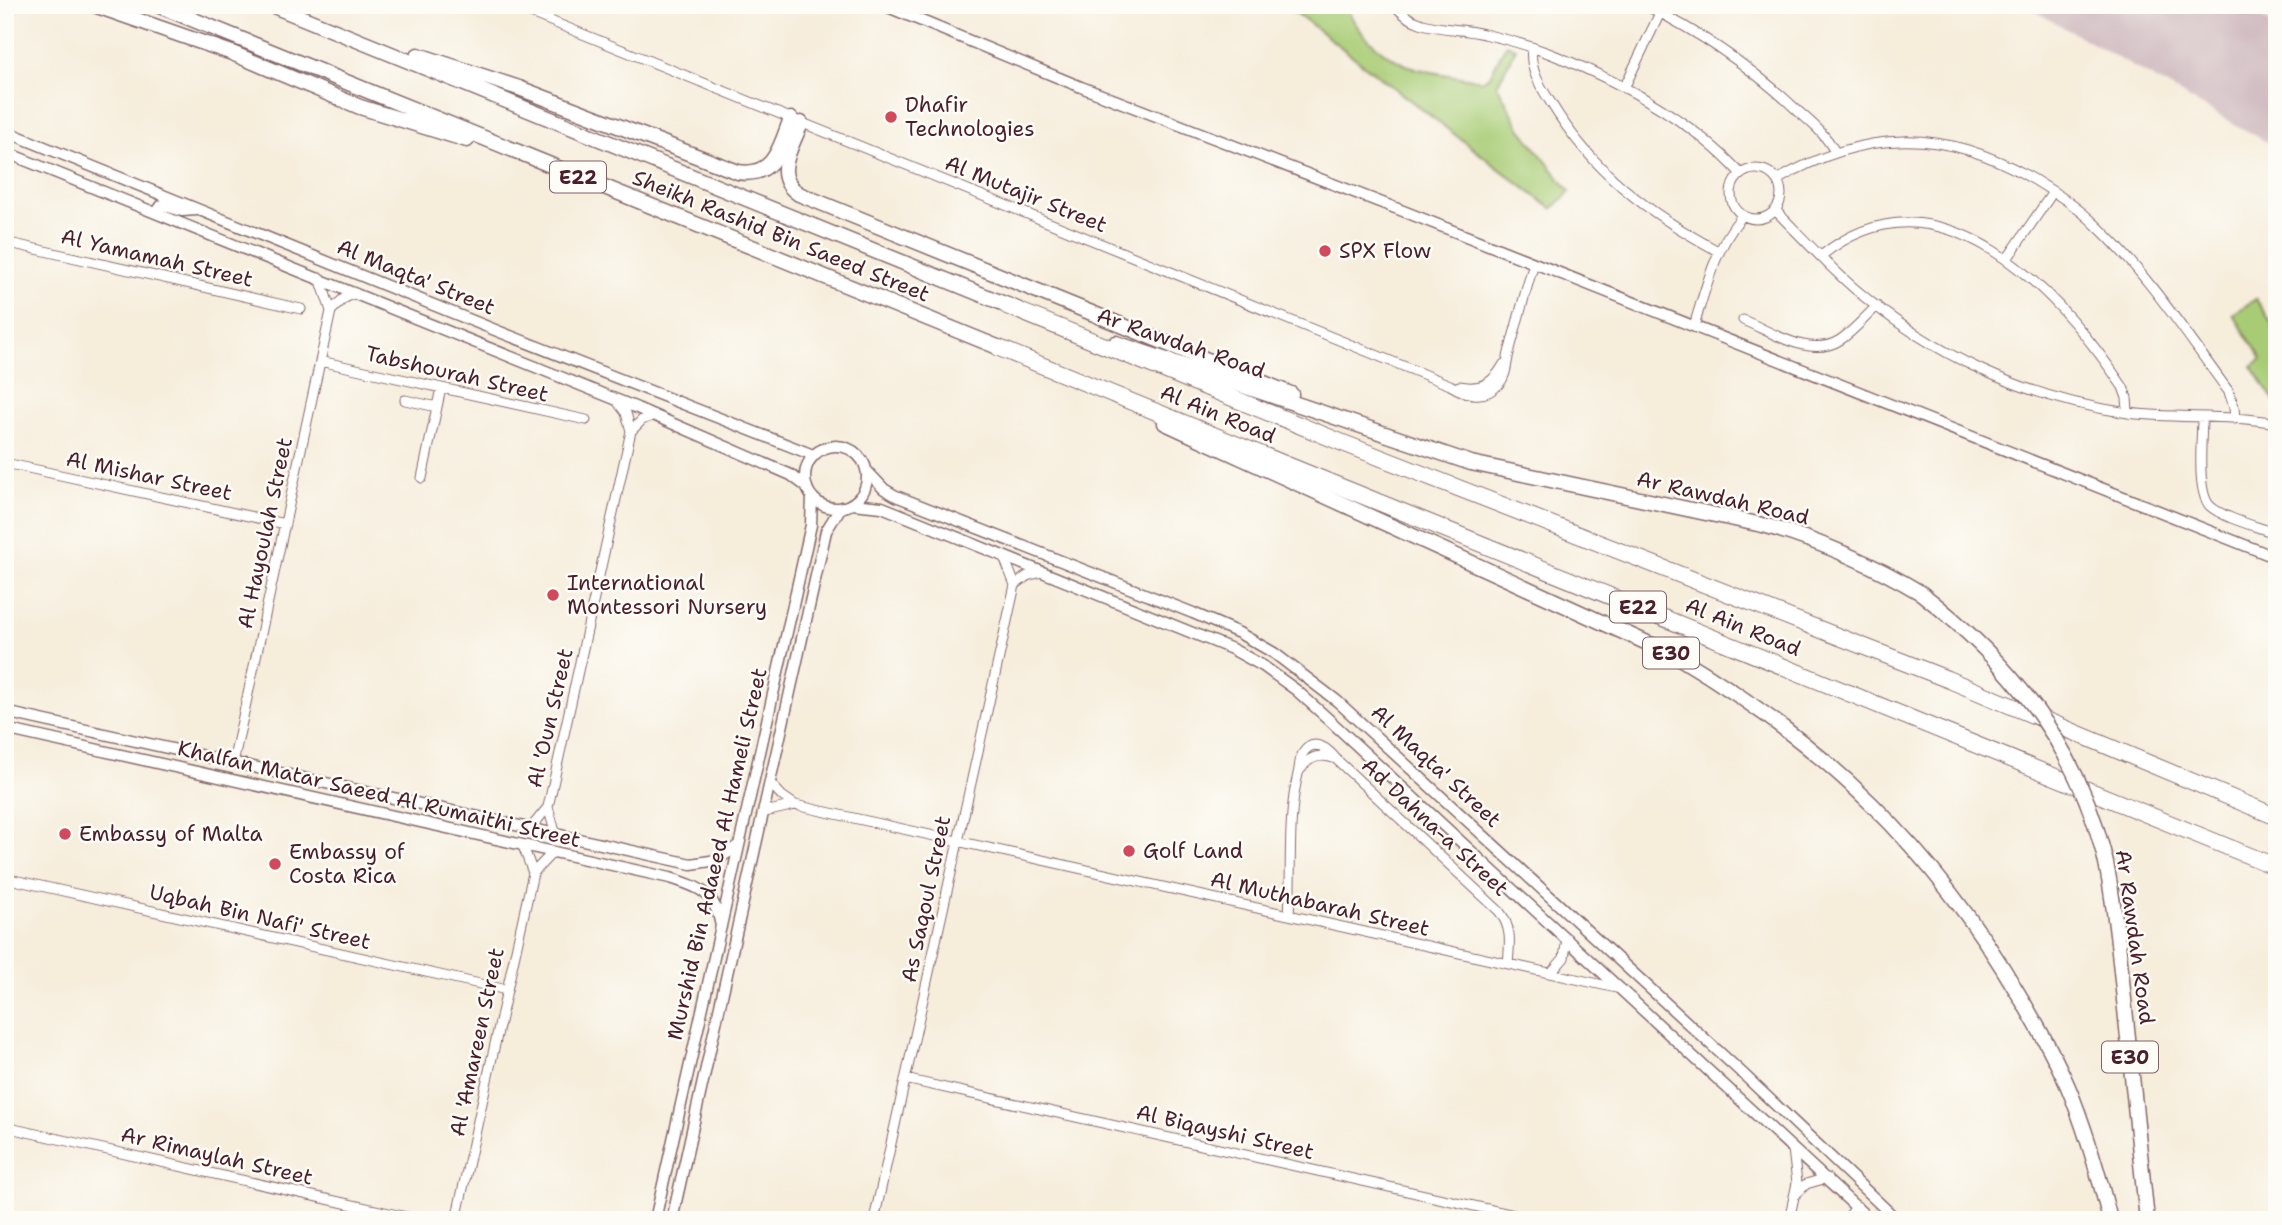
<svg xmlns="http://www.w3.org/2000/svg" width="2282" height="1225" font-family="'Shantell Sans',sans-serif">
  <rect width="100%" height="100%" fill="#fdfcf7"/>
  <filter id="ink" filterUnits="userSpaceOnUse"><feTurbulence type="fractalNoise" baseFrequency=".0143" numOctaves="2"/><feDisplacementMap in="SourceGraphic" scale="14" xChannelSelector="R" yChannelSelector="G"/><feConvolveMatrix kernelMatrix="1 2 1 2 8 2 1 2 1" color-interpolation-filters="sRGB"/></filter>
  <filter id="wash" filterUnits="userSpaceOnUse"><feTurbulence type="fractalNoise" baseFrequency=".00686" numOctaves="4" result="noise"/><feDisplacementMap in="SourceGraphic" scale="28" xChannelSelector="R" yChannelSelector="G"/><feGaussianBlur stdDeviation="1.57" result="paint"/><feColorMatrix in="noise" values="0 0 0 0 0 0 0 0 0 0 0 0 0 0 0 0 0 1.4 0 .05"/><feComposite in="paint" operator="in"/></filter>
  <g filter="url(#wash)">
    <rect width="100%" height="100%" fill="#f6eddb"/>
    <path fill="#d2bec2" d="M2024,5H2239L2277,26V148Z"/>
    <path fill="#a8cc75" stroke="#797650" stroke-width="2" d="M1286,5H1346C1355,32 1381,53 1406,65C1425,73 1460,76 1481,81L1490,76L1506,44L1516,48L1497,85L1520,128L1570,192L1552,209Z
      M2256,299L2277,331V348L2275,350L2277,353V405L2252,366L2262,359L2233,314Z"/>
  </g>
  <g filter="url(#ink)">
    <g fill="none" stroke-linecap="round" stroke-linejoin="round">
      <defs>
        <path id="minor" d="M511,5L1450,385C1466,395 1485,400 1499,384C1507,375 1506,364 1509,353C1517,323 1525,293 1534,263
          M1395,5C1415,33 1455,26 1484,34C1506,39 1530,46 1551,54C1619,81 1691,119 1741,174
          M1645,5C1701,33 1754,69 1799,112C1813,124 1826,135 1835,152
          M1532,48C1529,69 1540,86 1551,103C1593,172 1648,213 1718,251
          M1624,88L1660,13
          M1731 194a25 25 0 1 1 50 0a25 25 0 1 1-50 0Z
          M1777,180C1865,129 1944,127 2033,179C2056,193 2078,207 2097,226C2148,275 2187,335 2229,392L2234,407L2235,419
          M1776,211C1802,237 1827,265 1855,289C1932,355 2028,399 2128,413C2177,419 2228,414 2277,423
          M5,242L301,309
          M1821,256C1940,160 2060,294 2123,387L2127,398L2128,412
          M2007,259L2053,192
          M331,311L343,299L355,293
          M1743,320C1772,332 1810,359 1840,340C1854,331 1865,317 1877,306
          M1694,326C1706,287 1715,248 1742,216
          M320,361L586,420
          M1459,386C1481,390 1493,384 1504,364
          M405,400L437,407
          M2202,418C2202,438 2196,492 2210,506C2223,518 2259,527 2277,534
          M631,431L642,420L654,415
          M5,463L285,524
          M422,478L441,388
          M1015,585L1027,576L1042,572
          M233,763L331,311L320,278
          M1300,770C1309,756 1321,753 1336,759
          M771,784L782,796L795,805
          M548,807L556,835
          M765,812L795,805L1621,989
          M530,829L548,807L631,431L626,413L616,400
          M533,873L552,853
          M5,878L507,990
          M1289,915C1292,867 1287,820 1298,774C1300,767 1299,759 1303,753C1314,736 1329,750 1337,760L1499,911C1512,927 1510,943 1508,964
          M1551,973L1564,958L1567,938
          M905,1079L1537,1220
          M5,1127L420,1220
          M1795,1195L1806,1184L1827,1178
          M456,1220L533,873L523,846
          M874,1220L1015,585L1004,557
          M1789,1220L1797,1183L1793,1149
          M1846,1220L1857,1206"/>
        <path id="tertiary" d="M883,5L1081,87L1403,211L2277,558
          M5,131L500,332L813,455
          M5,152L637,408L791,475L807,487
          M156,213L162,205L182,211L197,210
          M805 477a31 31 0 1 1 62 0a31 31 0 1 1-62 0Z
          M866,470L884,489L896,496L1193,613L1239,633L1274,653L1337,701L1742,1073L1897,1220
          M852,504L882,507L902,515L1232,649L1263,666L1296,690L1325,716L1870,1220
          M5,712L691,864L717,860L739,845
          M5,729L670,878C700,887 716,893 721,927
          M655,1220L811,525L812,497
          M672,1220L826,531L841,507"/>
        <path id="trunk" d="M94,5L232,53L360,107L467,140
          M157,5L1010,352
          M271,5L1017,309
          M418,55L519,88L738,172C775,178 780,146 791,119
          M801,123C792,147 771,176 799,194L1291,394
          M1116,343L1471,463L1767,526C1822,542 1871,563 1921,593
          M1165,423L1678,657C1824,744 1933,848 2019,995C2039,1029 2059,1063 2073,1099C2088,1138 2100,1179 2110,1220
          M2118,942L2147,1220"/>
        <path id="motorway" d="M1007,306L1343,443L1947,679L2277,817
          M999,348L2277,867"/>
      </defs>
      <use href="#minor" stroke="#866769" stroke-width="11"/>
      <use href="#tertiary" stroke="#866769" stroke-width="13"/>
      <use href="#trunk" stroke="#866769" stroke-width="17"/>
      <use href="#motorway" stroke="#866769" stroke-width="18"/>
      <use href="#minor" stroke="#fff" stroke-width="9"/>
      <use href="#tertiary" stroke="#fff" stroke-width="10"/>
      <use href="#trunk" stroke="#fff" stroke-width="14"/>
      <use href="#motorway" stroke="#fff" stroke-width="16"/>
      <defs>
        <path id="trunk-bridge" d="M1921,593C2008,661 2075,742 2103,851C2111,881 2114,912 2118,942"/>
      </defs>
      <use href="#trunk-bridge" stroke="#866769" stroke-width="17" stroke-linecap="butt"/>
      <use href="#trunk-bridge" stroke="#fff" stroke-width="14"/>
    </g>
  </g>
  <g fill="#d1495b" stroke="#fdfcf7" stroke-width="2.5">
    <circle cx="891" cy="117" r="7"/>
    <circle cx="1325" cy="251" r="7"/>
    <circle cx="553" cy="595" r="7"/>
    <circle cx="65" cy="834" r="7"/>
    <circle cx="1129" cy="851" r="7"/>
    <circle cx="275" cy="864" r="7"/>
  </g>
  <g text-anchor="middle" stroke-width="5" stroke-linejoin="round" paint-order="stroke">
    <g fill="#fdfcf7" stroke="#806168" stroke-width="2">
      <rect x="550" y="161.5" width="56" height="31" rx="5"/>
      <rect x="1610" y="591.5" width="56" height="31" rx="5"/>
      <rect x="1643" y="637.5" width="56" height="31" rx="5"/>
      <rect x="2102" y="1041.5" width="56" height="31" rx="5"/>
    </g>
    <g font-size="19" font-weight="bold" fill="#4a1f2b">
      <text x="578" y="184">E22</text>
      <text x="1638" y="614">E22</text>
      <text x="1671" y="660">E30</text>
      <text x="2130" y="1064">E30</text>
    </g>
    <g font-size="21" fill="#4a1f2b" stroke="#fdfcf7" text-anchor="start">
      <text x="905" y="112">Dhafir<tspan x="905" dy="24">Technologies</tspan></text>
      <text x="1339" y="258">SPX Flow</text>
      <text x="567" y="590">International<tspan x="567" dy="24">Montessori Nursery</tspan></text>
      <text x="79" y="841">Embassy of Malta</text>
      <text x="1143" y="858">Golf Land</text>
      <text x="289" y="859">Embassy of<tspan x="289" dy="24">Costa Rica</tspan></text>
    </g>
    <g font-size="21" fill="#4a1f2b" stroke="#fdfcf7">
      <text transform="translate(1026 194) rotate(22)" y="7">Al Mutajir Street</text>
      <text transform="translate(781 236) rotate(22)" y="7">Sheikh Rashid Bin Saeed Street</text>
      <text transform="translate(157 258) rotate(13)" y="7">Al Yamamah Street</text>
      <text transform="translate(416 277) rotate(22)" y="7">Al Maqta' Street</text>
      <text transform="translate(1181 343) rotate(19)" y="7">Ar Rawdah Road</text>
      <text transform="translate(457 374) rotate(13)" y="7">Tabshourah Street</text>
      <text transform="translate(1218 414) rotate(22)" y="7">Al Ain Road</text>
      <text transform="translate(149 476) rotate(12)" y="7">Al Mishar Street</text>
      <text transform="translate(1723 498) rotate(13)" y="7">Ar Rawdah Road</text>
      <text transform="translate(265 533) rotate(-78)" y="7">Al Hayoulah Street</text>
      <text transform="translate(1743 627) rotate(22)" y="7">Al Ain Road</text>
      <text transform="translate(550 718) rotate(-77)" y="7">Al 'Oun Street</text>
      <text transform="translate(1436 766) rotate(43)" y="7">Al Maqta' Street</text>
      <text transform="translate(379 794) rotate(13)" y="7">Khalfan Matar Saeed Al Rumaithi Street</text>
      <text transform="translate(1435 827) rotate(43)" y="7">Ad Dahna-a Street</text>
      <text transform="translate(717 854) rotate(-77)" y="7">Murshid Bin Adaeed Al Hameli Street</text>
      <text transform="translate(926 899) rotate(-78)" y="7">As Saqoul Street</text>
      <text transform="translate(1320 904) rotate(13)" y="7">Al Muthabarah Street</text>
      <text transform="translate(260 917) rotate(13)" y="7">Uqbah Bin Nafi' Street</text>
      <text transform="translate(2135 937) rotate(82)" y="7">Ar Rawdah Road</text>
      <text transform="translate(477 1042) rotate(-78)" y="7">Al 'Amareen Street</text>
      <text transform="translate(1225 1132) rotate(13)" y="7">Al Biqayshi Street</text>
      <text transform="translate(217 1156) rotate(13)" y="7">Ar Rimaylah Street</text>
    </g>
  </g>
  <rect width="2282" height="1225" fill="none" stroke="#fdfcf7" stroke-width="28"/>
</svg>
